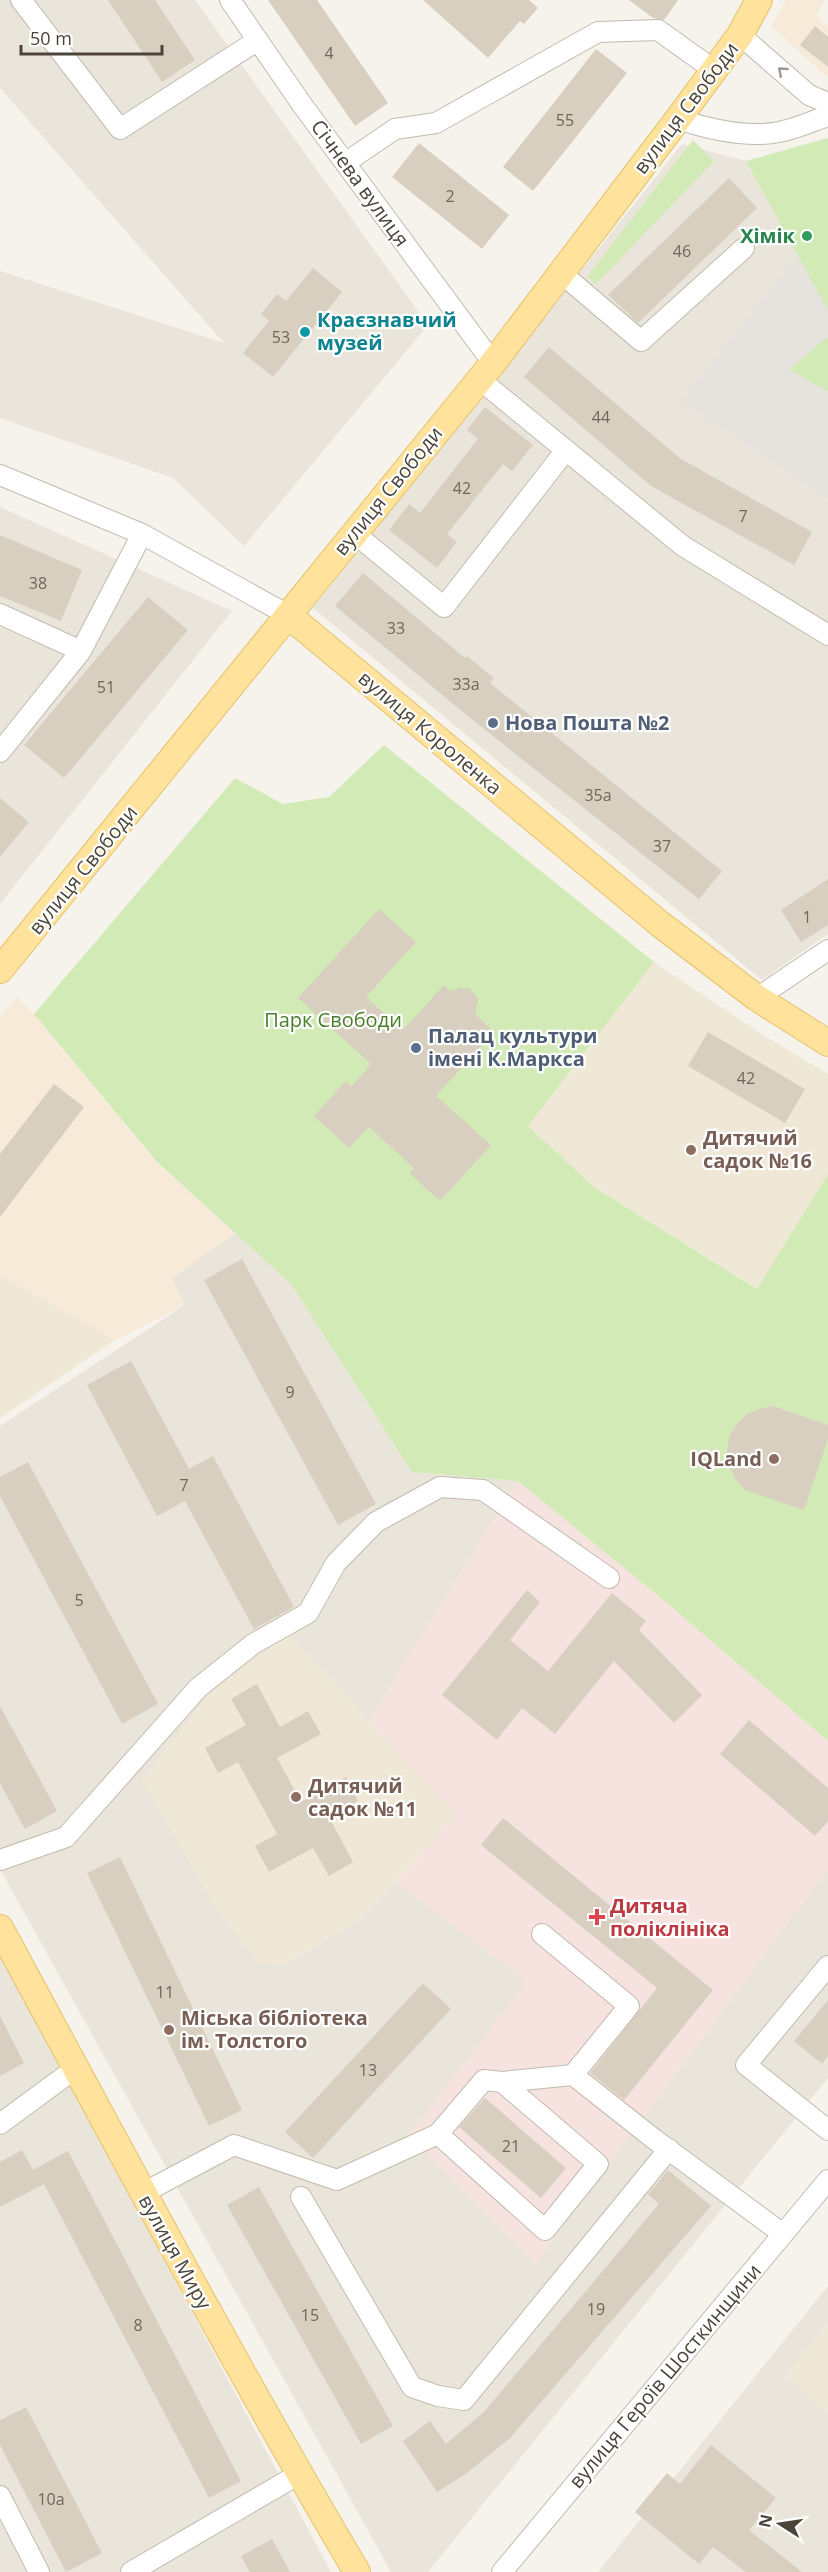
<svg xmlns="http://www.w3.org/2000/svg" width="828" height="2572" font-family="'Open Sans',sans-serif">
  <rect width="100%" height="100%" fill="#f6f3ec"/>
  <path fill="#eae5da" d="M0,0H195L428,325L244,546L173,478L0,418V271L224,343L0,88Z
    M682,144L746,161L799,252L681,402L828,499V934L762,980L313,608Z
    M0,507L232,611L0,904Z
    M235,1233L291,1284L412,1472L518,1481L369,1721L289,1635L257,1961L284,1964L363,1918L396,1882L528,1982L409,2135L535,2263L828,1868V2078L428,2572H391L0,1869V1426L185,1305L172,1278Z
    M0,1956L59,2065L331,2572H0Z
    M828,2286V2572H598Z"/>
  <path fill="#f7ead8" d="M786,0H825L816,15L828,26V78L771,26Z
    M17,997L34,1014L155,1161L235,1233L172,1278L185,1305L115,1340L0,1275V1016Z"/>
  <path fill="#e6e2dd" d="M799,252L828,299V499L680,402Z"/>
  <path fill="#efe8d6" d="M654,962L768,1038L828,1074V1174L758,1289L594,1187L528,1126Z
    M0,1275L115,1340L0,1418Z
    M289,1635L456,1815L363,1918L283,1964L257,1961L216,1908L142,1779L217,1685Z
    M828,2322V2413L784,2377Z"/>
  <path fill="#f6e3e0" d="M518,1481L668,1604L828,1741V1868L535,2263L409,2135L527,1982L396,1882L456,1815L369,1721Z"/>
  <path fill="#d2eab5" d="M828,138V310L746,161Z
    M693,140L714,161L596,284L587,277Z
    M828,337V392L789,369Z
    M384,745L654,962L528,1126L594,1187L757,1289L828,1174V1741L668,1604L518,1481L412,1472L291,1284L156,1161L34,1014L235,778L283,804L329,797Z"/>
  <path fill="#d8cfc1" d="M108,0H155L195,60L162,82Z
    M268,0H317L388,103L355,126Z
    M423,0H529L538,8L524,24L520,21L488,58Z
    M629,0H678L664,20L653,18Z
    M815,26L828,37V67L800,45Z
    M596,49L627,73L533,191L503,167Z
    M419,143L509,215L482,249L392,177Z
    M729,178L757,208L638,323L608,295Z
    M313,268L342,292L273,377L243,353L269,321L261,314L277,294L286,301Z
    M549,347L681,459L812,532L794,565L651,486L524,377Z
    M485,407L533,445L512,471L503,464L447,534L457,542L437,568L389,530L409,504L420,513L478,439L467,430Z
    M0,535L82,570L61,621L0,596Z
    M363,573L465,658L467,656L494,678L490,683L722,871L699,899L470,718L335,606Z
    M148,597L188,630L64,778L24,745Z
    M0,798L29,822L0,857Z
    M828,879V925L801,942L781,910Z
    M379,909L416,942L366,997L403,1030L444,985L450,991L460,988H469L478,999L475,1014L494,1032L436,1096L491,1145L440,1201L409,1173L414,1168L369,1127L349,1148L314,1116L346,1081L352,1086L371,1064L298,998Z
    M708,1032L805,1089L785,1123L688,1066Z
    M54,1084L84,1107L0,1217V1154Z
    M242,1259L376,1504L338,1525L204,1280Z
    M131,1361L189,1469L213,1456L294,1607L254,1629L185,1501L157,1516L87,1385Z
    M773,1406L828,1425V1439L804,1510L745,1490L735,1479L729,1466L727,1452L729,1438L736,1425L746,1415L759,1409Z
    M28,1462L158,1704L122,1724L0,1496V1477Z
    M527,1590L540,1602L510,1640L548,1671L612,1593L646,1621L639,1630L702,1695L674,1723L614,1661L555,1734L522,1708L497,1740L442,1695Z
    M257,1684L280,1727L308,1711L321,1734L277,1758L301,1802L346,1777L358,1801L329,1817L353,1862L329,1876L313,1848L269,1872L255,1846L277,1834L238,1762L218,1773L205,1748L246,1725L231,1699Z
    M0,1706L57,1811L25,1829L0,1783Z
    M749,1720L828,1788V1821L815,1836L720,1754Z
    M503,1818L713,1990L624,2100L590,2073L657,1988L481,1845Z
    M120,1857L242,2110L209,2126L87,1873Z
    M423,1983L451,2009L313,2158L285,2132Z
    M828,2000V2056L822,2064L794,2041Z
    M0,2016L24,2063L0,2076Z
    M485,2098L566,2168L541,2198L459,2127Z
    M22,2150L33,2170L68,2151L241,2481L209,2498L44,2184L0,2207V2162Z
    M668,2170L711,2206L510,2438L467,2473L437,2492L403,2441L430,2421L446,2444L484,2412L659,2204L648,2194Z
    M259,2187L393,2426L361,2444L227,2205Z
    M26,2407L102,2553L66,2572L0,2445V2420Z
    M711,2445L776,2498L749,2530L802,2572H746L713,2547L699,2564L635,2512L667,2473L680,2484Z
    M272,2539L290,2572H250L241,2556Z"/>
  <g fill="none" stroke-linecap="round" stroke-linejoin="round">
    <defs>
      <path id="minor" d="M21,0L120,129L258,40
        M230,0L303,106L493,363
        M740,35L809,95L828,103
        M678,119C708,129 748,138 779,132C796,129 812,121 828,116
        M345,163L395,129L436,123L598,32L658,30L714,70
        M561,273L641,341L744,248
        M479,379L683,546L828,635
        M0,475L142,534L288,615
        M354,533L444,607L566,450
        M0,614L81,651
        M0,752L81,651L142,534
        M757,998L828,950
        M0,1860L66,1837L198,1688L253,1644L308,1613L336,1563L376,1522L440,1487L483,1490L609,1578
        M828,1966L746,2065L828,2130
        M573,2075L654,2139L783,2234
        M0,2124L76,2068
        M438,2134L545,2230L598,2164L502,2082
        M143,2193L234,2145L337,2180L438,2134L484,2080L502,2082L573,2075L629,2006L542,1934
        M301,2197L412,2387L438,2396L464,2400L669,2149
        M0,2496L39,2572
        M131,2572L299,2474
        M502,2572L828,2180"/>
      <path id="major" d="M288,615L660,924L757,998L828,1043
        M0,970L493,363L678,119L740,35L759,0
        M0,1928C117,2144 232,2361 357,2572"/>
    </defs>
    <use href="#minor" stroke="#c2bbae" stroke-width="22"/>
    <use href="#major" stroke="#e6c16a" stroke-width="28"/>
    <use href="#minor" stroke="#fff" stroke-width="20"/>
    <use href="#major" stroke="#ffe39c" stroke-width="26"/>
  </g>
  <defs><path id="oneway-chevron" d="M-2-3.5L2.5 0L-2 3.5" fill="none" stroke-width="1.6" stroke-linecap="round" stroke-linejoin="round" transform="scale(1.5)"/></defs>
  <use stroke="#9c9892" href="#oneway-chevron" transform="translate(782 71) rotate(-139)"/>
  <circle fill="#2e9e5b" stroke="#fff" stroke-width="2" cx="807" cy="236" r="6"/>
  <circle fill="#0f9aa8" stroke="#fff" stroke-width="2" cx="305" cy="332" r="6"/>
  <g fill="#5c6f8a" stroke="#fff" stroke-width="2">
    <circle cx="493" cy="723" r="6"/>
    <circle cx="416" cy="1048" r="6"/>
  </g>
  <g fill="#8d6e63" stroke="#fff" stroke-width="2">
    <circle cx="691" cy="1150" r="6"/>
    <circle cx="774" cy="1459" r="6"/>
    <circle cx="296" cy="1797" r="6"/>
    <circle cx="169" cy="2030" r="6"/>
  </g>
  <path fill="#e0444e" stroke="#fff" stroke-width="2" d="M594 1908h6v6h6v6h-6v6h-6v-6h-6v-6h6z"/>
  <g text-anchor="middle" stroke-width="4.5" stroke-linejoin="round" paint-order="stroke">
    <g font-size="16" fill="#6e675b">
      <text x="329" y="59">4</text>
      <text x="565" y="126">55</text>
      <text x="450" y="202">2</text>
      <text x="682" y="257">46</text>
      <text x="281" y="343">53</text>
      <text x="601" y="423">44</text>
      <text x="462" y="494">42</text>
      <text x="743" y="522">7</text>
      <text x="38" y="589">38</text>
      <text x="396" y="634">33</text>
      <text x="466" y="690">33а</text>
      <text x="106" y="693">51</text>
      <text x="598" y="801">35а</text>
      <text x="662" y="852">37</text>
      <text x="807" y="923">1</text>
      <text x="746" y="1084">42</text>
      <text x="290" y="1398">9</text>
      <text x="184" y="1491">7</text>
      <text x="79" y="1606">5</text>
      <text x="165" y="1998">11</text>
      <text x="368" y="2076">13</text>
      <text x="511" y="2152">21</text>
      <text x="596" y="2315">19</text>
      <text x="310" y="2321">15</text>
      <text x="138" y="2331">8</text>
      <text x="51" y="2505">10а</text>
    </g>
    <g font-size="20" fill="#4b4439" stroke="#fff">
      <text transform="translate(686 108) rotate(-53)" y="7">вулиця Свободи</text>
      <text transform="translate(360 183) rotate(54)" y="7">Січнева вулиця</text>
      <text transform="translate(388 491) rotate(-51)" y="7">вулиця Свободи</text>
      <text transform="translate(430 733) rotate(40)" y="7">вулиця Короленка</text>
      <text transform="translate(83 870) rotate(-51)" y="7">вулиця Свободи</text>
      <text transform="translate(175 2252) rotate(61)" y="7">вулиця Миру</text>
      <text transform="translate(665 2376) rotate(-50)" y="7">вулиця Героїв Шосткинщини</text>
    </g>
    <g font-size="20" font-weight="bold" fill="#27864d" stroke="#fff" text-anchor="end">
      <text x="795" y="243">Хімік</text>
    </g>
    <g font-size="20" font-weight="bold" fill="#0d838f" stroke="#fff" text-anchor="start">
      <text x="317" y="327">Краєзнавчий<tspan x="317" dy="23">музей</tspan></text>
    </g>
    <g font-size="20" font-weight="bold" fill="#4e5e75" stroke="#fff" text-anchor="start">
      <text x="505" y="730">Нова Пошта №2</text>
      <text x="428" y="1043">Палац культури<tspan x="428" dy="23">імені К.Маркса</tspan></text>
    </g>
    <g font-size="20" fill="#4a7f2a" stroke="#fff">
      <text x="333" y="1027">Парк Свободи</text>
    </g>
    <g font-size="20" font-weight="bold" fill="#785e54" stroke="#fff" text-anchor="start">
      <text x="703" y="1145">Дитячий<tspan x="703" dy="23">садок №16</tspan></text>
      <text x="762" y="1466" text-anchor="end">IQLand</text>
      <text x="308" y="1793">Дитячий<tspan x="308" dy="23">садок №11</tspan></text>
      <text x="181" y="2025">Міська бібліотека<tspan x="181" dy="23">ім. Толстого</tspan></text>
    </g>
    <g font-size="20" font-weight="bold" fill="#be3a42" stroke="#fff" text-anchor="start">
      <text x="610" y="1913">Дитяча<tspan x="610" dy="23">поліклініка</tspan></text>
    </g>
  </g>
  <g transform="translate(780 2524) rotate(282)" stroke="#ffffff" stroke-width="4.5" paint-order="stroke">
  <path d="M0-4.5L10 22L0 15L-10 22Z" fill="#4b4439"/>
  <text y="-9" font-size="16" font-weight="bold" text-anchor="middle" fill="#4b4439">N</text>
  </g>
  <path d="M21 45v9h141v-9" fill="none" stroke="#4b4439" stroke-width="3"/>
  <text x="30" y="45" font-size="18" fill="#4b4439" stroke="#ffffff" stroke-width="4.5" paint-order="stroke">50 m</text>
</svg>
